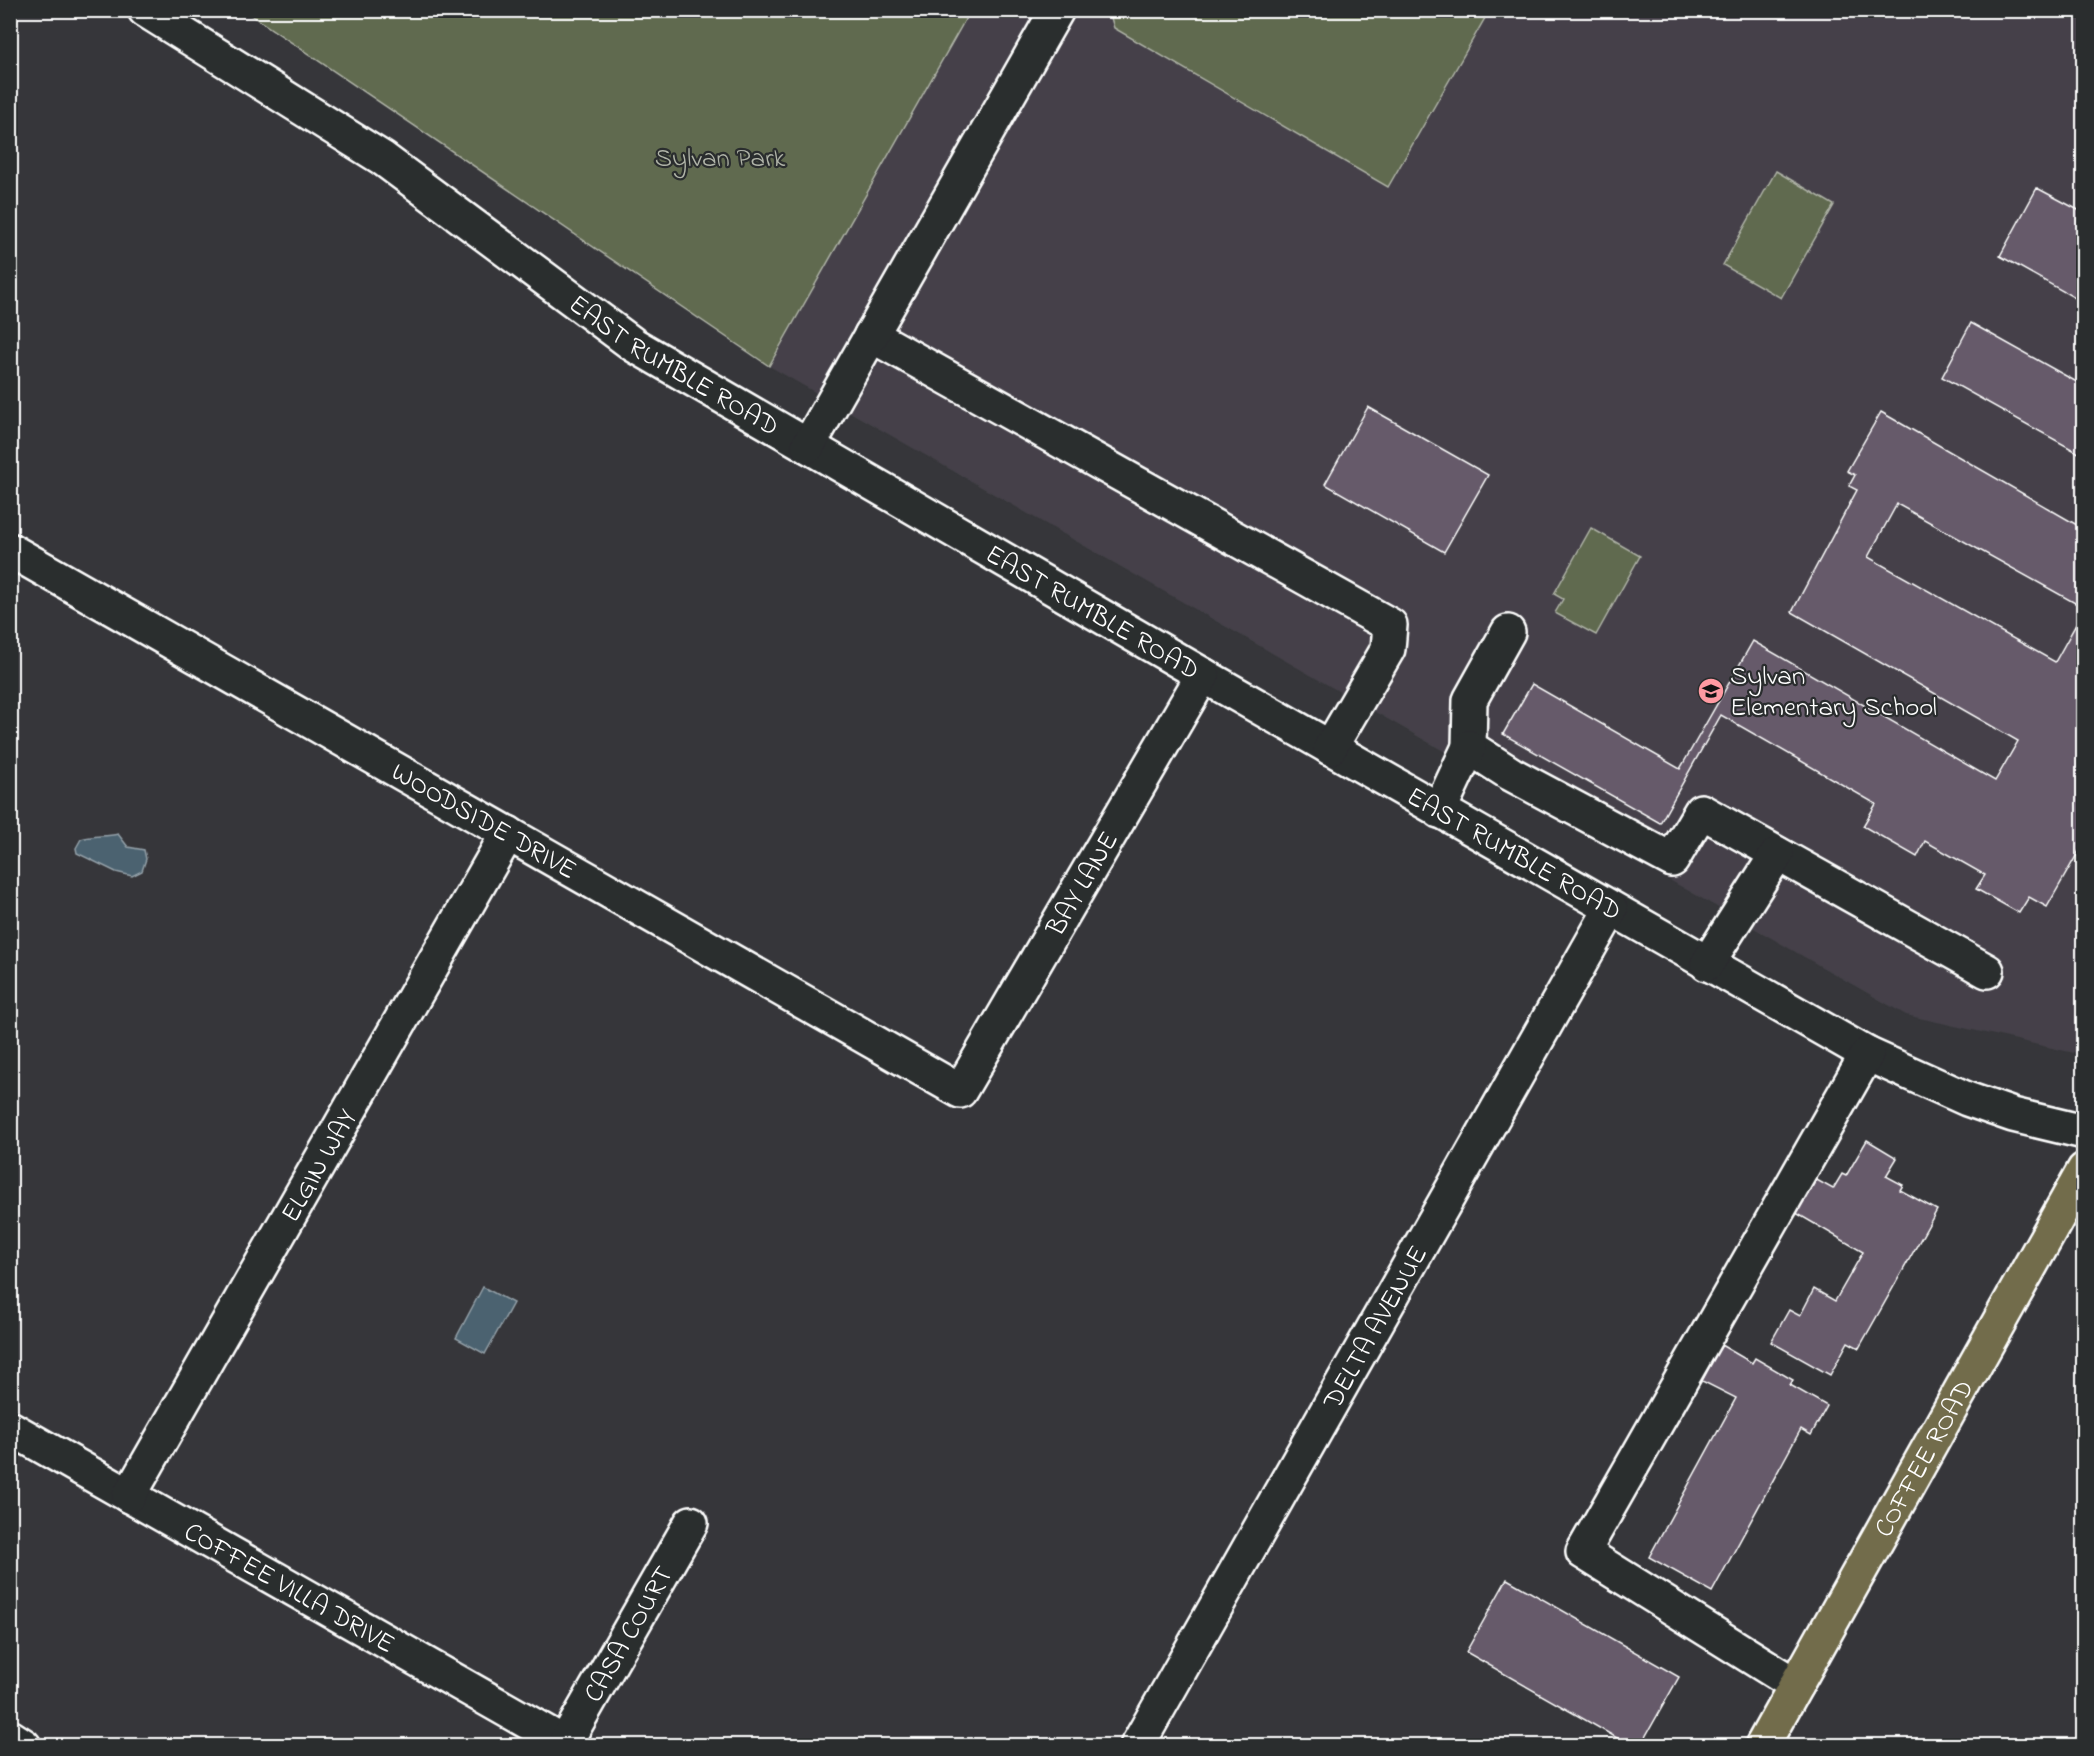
<svg xmlns="http://www.w3.org/2000/svg" width="2094" height="1756" font-family="'Indie Flower',sans-serif">
  <rect width="100%" height="100%" fill="#36363a"/>
  <filter id="ink" filterUnits="userSpaceOnUse"><feTurbulence type="fractalNoise" baseFrequency=".0167" numOctaves="2"/><feDisplacementMap in="SourceGraphic" scale="12" xChannelSelector="R" yChannelSelector="G"/><feConvolveMatrix kernelMatrix="1 2 1 2 8 2 1 2 1" color-interpolation-filters="sRGB"/></filter>
  <g filter="url(#ink)">
    <path fill="#444148" d="M968,11H2083V1055L1906,1015L769,366Z"/>
    <path fill="#606a50" stroke="#b0b4a8" stroke-width="1.5" d="M245,11H970L769,366Z
      M1109,11V10L1489,11L1388,187L1114,28Z
      M1776,171L1834,205L1781,298L1723,265Z
      M1591,528L1640,556L1596,635L1555,613L1563,599L1554,594Z"/>
    <path fill="#4c626f" stroke="#94a1a9" stroke-width="1.5" d="M118,834L128,847L144,850L146,859L142,871L132,876L116,872L77,853L76,848L81,839C93,835 105,837 118,834Z
      M483,1287L513,1303L485,1354L456,1338Z"/>
    <path fill="#665a6a" stroke="#fff" stroke-width="1.5" d="M2037,188L2084,213V303L2000,256Z
      M1971,323L2084,386V456L1942,377Z
      M1368,407L1488,475L1444,552L1325,484Z
      M1881,412L2084,529V608L1897,504L1868,557L2055,662L2084,610V842L2047,907L2029,897L2019,913L1976,889L1985,875L1925,841L1917,857L1863,826L1876,804L1721,715L1660,823L1503,734L1532,684L1680,769L1753,641L1995,781L2018,741L1792,612L1857,490L1849,486L1855,475L1847,471Z
      M1867,1140L1897,1158L1886,1176L1903,1185L1900,1190L1937,1210L1859,1348L1848,1342L1830,1375L1771,1342L1789,1310L1800,1316L1814,1289L1835,1301L1863,1252L1796,1213L1815,1179L1833,1189L1842,1174L1846,1176Z
      M1721,1345L1752,1363L1755,1358L1793,1380L1790,1385L1827,1406L1811,1435L1801,1429L1712,1592L1649,1557L1736,1398L1702,1381Z
      M1507,1579L1679,1677L1640,1746H1631L1466,1652Z"/>
    <g fill="none" stroke-linecap="round" stroke-linejoin="round">
      <defs>
        <g id="minor">
          <path id="s1" d="M145,10L382,158L634,345L1203,675L1867,1054L1967,1099L2013,1115L2084,1132"/>
          <path d="M871,335L1390,625L1388,649L1330,748"/>
          <path d="M808,446L1057,10"/>
          <path id="s2" d="M10,550L960,1091L1203,675"/>
          <path d="M1508,632L1470,700L1469,747L1511,774L1672,860L1701,811L1987,971"/>
          <path d="M1439,811L1469,747"/>
          <path d="M1707,964L1777,854"/>
          <path id="s3" d="M10,1428L570,1746"/>
          <path id="s4" d="M129,1496L508,833"/>
          <path d="M1796,1685L1583,1552L1867,1054"/>
          <path d="M10,1737L24,1746"/>
          <path id="s5" d="M565,1743L691,1523"/>
          <path id="s6" d="M1137,1746L1611,909"/>
        </g>
        <g id="major">
          <path id="s7" d="M1762,1746L2084,1170"/>
        </g>
      </defs>
      <use href="#minor" stroke="#fff" stroke-width="38"/>
      <use href="#major" stroke="#fff" stroke-width="38"/>
      <use href="#minor" stroke="#2a2d2e" stroke-width="33"/>
      <use href="#major" stroke="#726c4b" stroke-width="33"/>
    </g>
  </g>
  <defs>
    <symbol id="school-disc" viewBox="-11 -11 22 22"><circle r="9.5" fill="#ff9aa2" stroke="#2a2d2e"/><path d="M0-5L7-2L0 1L-7-2ZM-4 1L0 2.5L4 1V4Q0 6-4 4Z" fill="#111"/></symbol>
  </defs>
  <g fill-rule="evenodd">
    <use href="#school-disc" x="1696" y="676" width="30" height="30"/>
  </g>
  <g text-anchor="middle" stroke-width="4.5" stroke-linejoin="round" paint-order="stroke">
    <g font-size="27" fill="#b0b4a8" stroke="#2a2d2e">
      <text x="720" y="166">Sylvan Park</text>
    </g>
    <g font-size="27" fill="#fff" stroke="#2a2d2e">
      <text dy="9" stroke="none"><textPath href="#s1" startOffset="638">EAST RUMBLE ROAD</textPath></text>
      <text dy="9" stroke="none"><textPath href="#s1" startOffset="1124">EAST RUMBLE ROAD</textPath></text>
      <text dy="9" stroke="none"><textPath href="#s2" startOffset="546">WOODSIDE DRIVE</textPath></text>
      <text dy="9" stroke="none"><textPath href="#s1" startOffset="1610">EAST RUMBLE ROAD</textPath></text>
      <text dy="9" stroke="none"><textPath href="#s2" startOffset="1334">BAY LANE</textPath></text>
      <text dy="9" stroke="none"><textPath href="#s4" startOffset="381">ELGIN WAY</textPath></text>
      <text dy="9" stroke="none"><textPath href="#s6" startOffset="482">DELTA AVENUE</textPath></text>
      <text dy="9" stroke="none"><textPath href="#s7" startOffset="330">COFFEE ROAD</textPath></text>
      <text dy="9" stroke="none"><textPath href="#s3" startOffset="322">COFFEE VILLA DRIVE</textPath></text>
      <text dy="9" stroke="none"><textPath href="#s5" startOffset="126">CASA COURT</textPath></text>
    </g>
    <g font-size="27" fill="#fff" stroke="#2a2d2e" text-anchor="start">
      <text x="1730" y="684">Sylvan<tspan x="1730" dy="31">Elementary School</tspan></text>
    </g>
  </g>
  <rect width="2094" height="1756" fill="none" stroke="#2a2d2e" stroke-width="36"/>
  <rect x="18" y="18" width="2058" height="1720" fill="none" stroke="#fff" stroke-width="2" filter="url(#ink)"/>
</svg>
